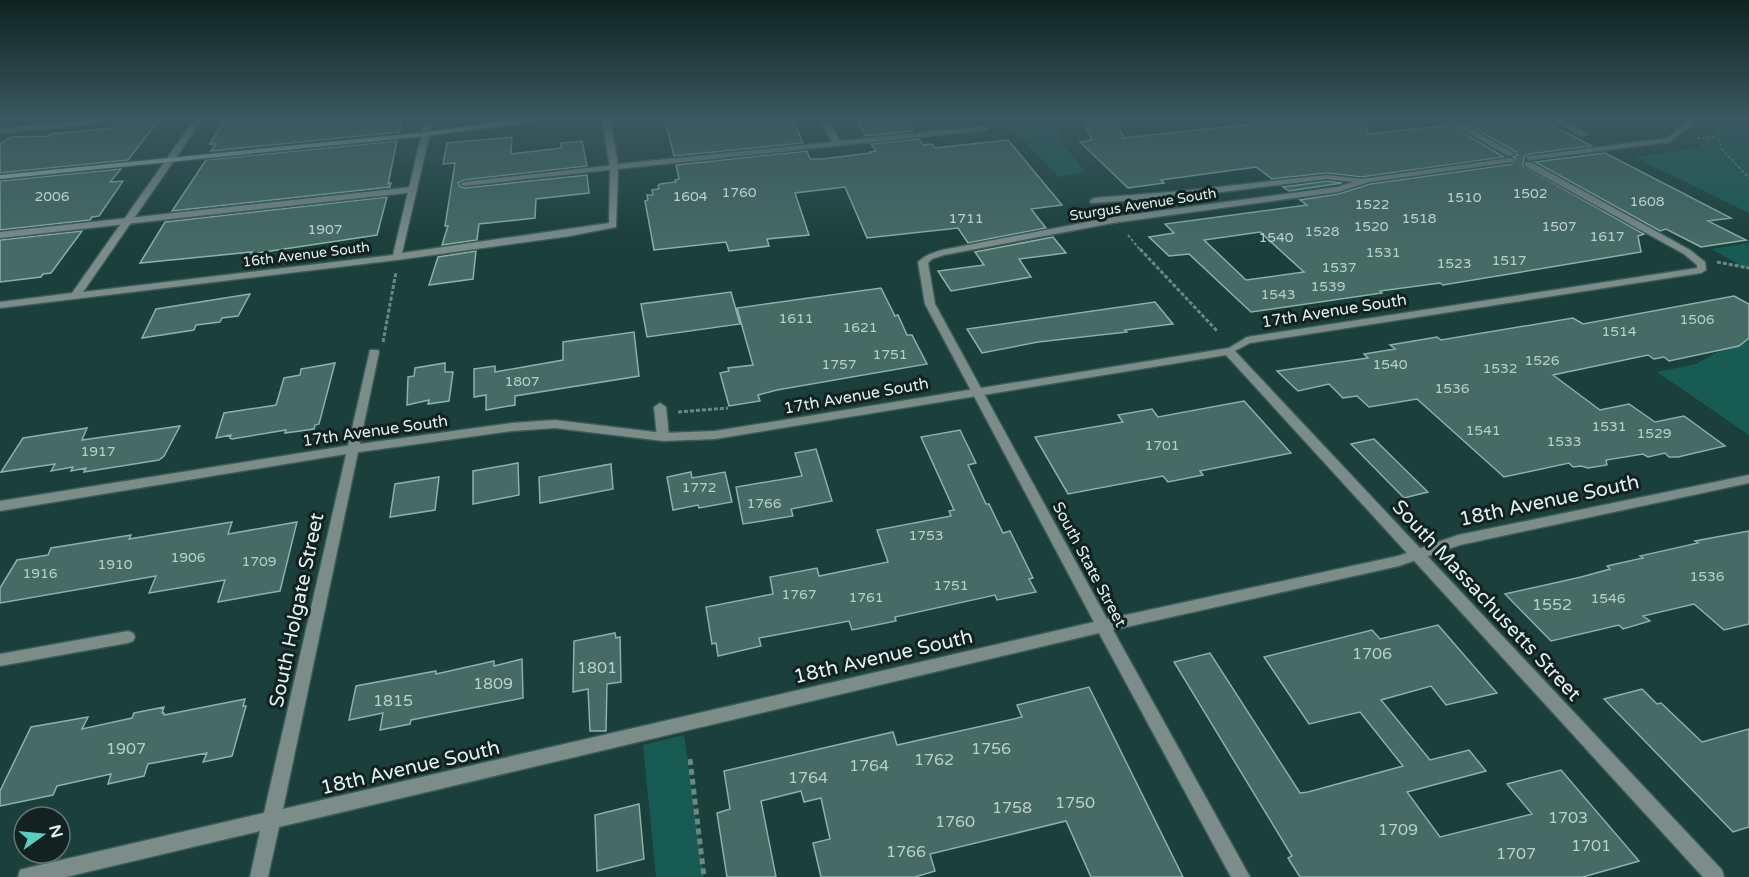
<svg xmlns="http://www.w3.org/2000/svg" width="1749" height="877" font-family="'Varela Round',sans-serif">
  <rect width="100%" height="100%" fill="#1b3f3a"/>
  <path fill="#185b53" d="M1004,120H1062L1060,140L1085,172L1059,177Z
    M1726,120H1749V213L1635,157L1697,148Z
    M1749,243V270L1711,249Z
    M1749,334V435L1657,372L1696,364Z
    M684,735L704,877H656L643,745Z"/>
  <path fill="#466a64" stroke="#8ab1aa" stroke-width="1.5" fill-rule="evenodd" d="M159,120L128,160L0,173V144L11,137L49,136L51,134L111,128L118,123Z
    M224,120H402L399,132L211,151L216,144H210Z
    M665,120H793L803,143L674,156Z
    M856,120H905L913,131L866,136Z
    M1246,120H1366L1367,134L1450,125L1504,157L1362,177L1327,173L1272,179L1256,167L1161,180L1164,183L1128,188L1080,142L1092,140L1084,122H1116L1124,138L1252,124Z
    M1496,120H1542L1592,146L1530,154L1524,157L1523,166L1644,234L1638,236L1641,252L1443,285L1440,283L1380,291L1382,293L1251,312L1189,254L1169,256L1149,237L1174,233L1165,224L1307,205L1300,200L1338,194L1370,184L1513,164L1516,159L1513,157L1517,155L1516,152L1466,123ZM1260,232L1304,272L1246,280L1204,240Z
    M512,137L511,154L561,148V143L582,141L587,166L464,180L458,183L459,186L464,188L587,175L589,193L536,199L535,218L479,224L477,240L442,245L448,226H445L455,163L443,164L447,143Z
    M919,139L923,145L932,144L935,148L1008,140L1062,205L1031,209L1046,228L968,243L958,228L867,238L845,187L795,193L809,235L767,239L769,246L729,251L726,242L654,250L645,201L648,200L647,195H653L652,190L659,189L658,186L660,184L676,182L675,180L679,179L676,165L807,151L810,159H822L871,153L870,152L876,151L871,144Z
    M397,141L388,184L391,183L390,187L172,211L206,160Z
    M1605,153L1731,218L1708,221L1746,240L1701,247L1666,229L1660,231L1535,162Z
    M121,169L110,182L123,181L99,216L92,217L90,220L0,230V181Z
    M1327,181L1342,183L1289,191L1283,187Z
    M387,197L377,235L251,254L252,252L140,263L165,222Z
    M82,231L51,273L43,274L41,277L0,282V240Z
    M1053,237L1066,253L1019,259L1031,277L951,291L938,271L984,265L975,252Z
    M476,251L473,279L429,285L438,257Z
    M881,288L895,316L898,315L907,335H912L927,364L777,390L758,395L760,401L729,406L720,373L729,371L728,368L753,365L737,308Z
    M731,292L740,324L647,337L641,304Z
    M250,294L238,316L222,318L220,322L196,325L194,330L142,338L156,309Z
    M1734,296L1749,304V338L1739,346L1669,361L1664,357L1654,359L1648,355L1553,375L1600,410L1629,404L1655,422L1684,416L1725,446L1678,457H1669L1665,453L1648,457L1643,454L1606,460L1607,465L1588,468L1581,466L1573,467L1569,463L1504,477L1417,399L1369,407L1357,396L1343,398L1329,384L1298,391L1277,371L1368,358L1364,354L1395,349L1390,345L1437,337L1441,340L1573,318L1583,324Z
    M1155,302L1173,324L1125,330L1127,332L1038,342L982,353L967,329Z
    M634,332L639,376L515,396V405L486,410V395L474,397V369L495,366V372L563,360V342Z
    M335,363L319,424L315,425L314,429L285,433L286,430L232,439L230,438L231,435L216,438L224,413L276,405L284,378L300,375L301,369L307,368Z
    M445,363V372H453L449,401L428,404L429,400L407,405L408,377L414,376L415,368Z
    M1244,401L1291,453L1200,471L1203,475L1168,482L1163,476L1068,494L1035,437L1123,422L1118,415L1152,409L1158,417Z
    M180,426L164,456L159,460L84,472L86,468L71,471L73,467L51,471L55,464L1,472L23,438L87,428L82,440Z
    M960,430L976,463L968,465L986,504H989L1003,533L1010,531L1033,578L1029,579L1036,592L997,600L995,595L895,617L896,621L852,630L849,621L759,638L761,646L718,656L716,643L712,644L706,607L773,594L770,577L817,568L819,576L888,562L877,530L951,516L949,511L954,510L921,437Z
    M1374,439L1428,492L1404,498L1351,444Z
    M816,449L832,501L791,509L793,516L743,524L736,487L802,476L795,453Z
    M518,463L519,495L473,504V471Z
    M611,464L613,489L540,503L539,477Z
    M691,472L692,478L725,472L732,502L699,508L698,505L673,510L667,477Z
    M439,477L435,510L390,517L395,484Z
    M232,522L228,534L297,522L280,591L218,602L225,580L149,593L156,576L0,603V588L17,560L48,555L51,548L131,535L129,539Z
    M1749,531V624L1724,630L1694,604L1643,616L1650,621L1623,629L1619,625L1551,641L1505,594L1581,577L1610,569L1607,566L1643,558L1640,556L1698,543L1695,541Z
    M1438,625L1497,693L1446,705L1431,686L1381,700L1430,760L1469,750L1486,771L1407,792L1440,837L1532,814L1507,784L1561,770L1639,861L1583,877H1300L1288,858L1292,856L1174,662L1210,653L1300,793L1308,792L1403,766L1360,712L1309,724L1264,657L1372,630L1380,639Z
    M615,633L616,638L620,637L621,682L607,684L606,731H590L588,689L573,692L574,641Z
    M522,659L523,698L411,720L410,724L380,730L383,713L349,720L356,686L436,671V674L494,661V666Z
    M1089,687L1183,877H1091L1066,821L930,854L935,871L915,877H821L813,843L830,839L821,798L804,802L801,791L761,801L776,877H727L717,813L730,809L724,771L893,732L897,745L1022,717L1017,705Z
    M1642,689L1657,704L1661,703L1702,742L1749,729V827L1733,832L1604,699Z
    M245,699L243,706H246L232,756L203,762L207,753L148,764L144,776L108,784L111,774L57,786L53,795L0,806V791L31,727L88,717L82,729L132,718L134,713L164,707L162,713H164V715Z
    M639,804L644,859L597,871L595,815Z"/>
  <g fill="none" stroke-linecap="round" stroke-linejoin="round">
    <defs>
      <path id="service" d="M90,120H119L115,122L0,133V129Z
        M1552,120H1562L1588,134L1581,136Z
        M614,165H617V169L464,186L460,184L464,182Z
        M412,187L415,188V192L0,238V232Z
        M660,403L666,407L669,437L663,441L657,437L654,407Z
        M128,631L133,633L135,637L133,641L128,643L0,666V654Z"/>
      <path id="minor" d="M194,120H202L83,292L393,255L425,120H433L402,253L609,223L610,167L602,120H610L618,164L832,142L820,120H828L840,141L986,126L990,128L986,130L618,169L616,227L570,236L397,260L0,308V302L72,293Z
        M1446,120H1456L1515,154L1508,156Z
        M1688,120H1697L1670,142L1530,160L1526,158L1530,156L1668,138Z
        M1510,158L1514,160L1513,162L1369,182L1338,192L1113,223L944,255L932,259L928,263L935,304L1107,619L1398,556L1458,535L1749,475V483L1460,545L1399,566L1113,630L1250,877H1231L1099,633L279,827L268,877H250L260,831L66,877H18L20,870L27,868L264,813L370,350H378L379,352L283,809L1094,622L925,304L918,262C925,255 933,253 942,250L1113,217L1337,187L1353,182L1327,179L1182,197L1091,203L1090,201L1094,198L1182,191L1327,175L1362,179Z
        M1525,162H1531L1690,250L1705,262L1706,270L1701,273L1250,343L1229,354L1224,351L1247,337L1697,268V265L1684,254L1525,166Z"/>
      <path id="tertiary" d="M1229,348L1233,349L1722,870L1724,877H1703L1226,355L715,439L663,441L555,428L512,431L352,453L0,511V501L352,445L512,423L555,420L663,433L715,431Z"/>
      <path id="secondary" d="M514,120H536L532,122L426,136L0,179V175L426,132Z"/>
    </defs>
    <use href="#service" stroke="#3a5c57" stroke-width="3"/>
    <use href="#minor" stroke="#3a5c57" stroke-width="3"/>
    <use href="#tertiary" stroke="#3a5c57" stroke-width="3"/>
    <use href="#secondary" stroke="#3a5c57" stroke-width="3"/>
    <path stroke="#6a8783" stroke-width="2" stroke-dasharray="3 2" stroke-linecap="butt" d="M1723,120L1717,137L1722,149L1749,178
      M1697,138L1717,137
      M1128,235L1141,251"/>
    <path stroke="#6a8783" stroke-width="3" stroke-dasharray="4 2" stroke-linecap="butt" d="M1140,249L1218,332
      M1717,262L1749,268
      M383,342L396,272
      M678,412L728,408"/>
    <path stroke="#6a8783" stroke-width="5" stroke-dasharray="6 4" stroke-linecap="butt" d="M690,759L704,877"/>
    <use href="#service" fill="#7b8c89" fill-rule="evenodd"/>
    <use href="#minor" fill="#7b8c89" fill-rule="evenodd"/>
    <use href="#tertiary" fill="#7b8c89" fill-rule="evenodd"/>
    <use href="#secondary" fill="#a1bbb6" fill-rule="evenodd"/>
  </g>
  <linearGradient id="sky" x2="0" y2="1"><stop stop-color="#0f2320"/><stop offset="0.49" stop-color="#395860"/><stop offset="1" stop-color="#395860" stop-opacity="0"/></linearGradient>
  <rect width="1749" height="243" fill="url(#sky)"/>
  <g text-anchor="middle" stroke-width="6" stroke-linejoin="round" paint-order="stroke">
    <g font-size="14" fill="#b8d0cc">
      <text x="739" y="197">1760</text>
      <text x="1530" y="198">1502</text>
      <text x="52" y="201">2006</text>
      <text x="690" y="201">1604</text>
      <text x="1464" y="202">1510</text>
      <text x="1647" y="206">1608</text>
      <text x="1372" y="209">1522</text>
      <text x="966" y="223">1711</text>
      <text x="1419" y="223">1518</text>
      <text x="1371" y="231">1520</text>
      <text x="1559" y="231">1507</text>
      <text x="325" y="234">1907</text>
      <text x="1322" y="236">1528</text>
      <text x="1607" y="241">1617</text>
      <text x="1276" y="242">1540</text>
      <text x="1383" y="257">1531</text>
      <text x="1509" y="265">1517</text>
      <text x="1454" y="268">1523</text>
      <text x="1339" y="272">1537</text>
      <text x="1328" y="291">1539</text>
      <text x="1278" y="299">1543</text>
      <text x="796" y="323">1611</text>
      <text x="1697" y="324">1506</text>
      <text x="860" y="332">1621</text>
      <text x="1619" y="336">1514</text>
      <text x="890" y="359">1751</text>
      <text x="1542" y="365">1526</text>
      <text x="839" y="369">1757</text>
      <text x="1390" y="369">1540</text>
      <text x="1500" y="373">1532</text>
      <text x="522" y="386">1807</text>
      <text x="1452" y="393">1536</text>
      <text x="1609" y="431">1531</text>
      <text x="1483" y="435">1541</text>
      <text x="1654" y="438">1529</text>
      <text x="1564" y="446">1533</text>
      <text x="1162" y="450">1701</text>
      <text x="98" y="456">1917</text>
      <text x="699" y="492">1772</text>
      <text x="764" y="508">1766</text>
      <text x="926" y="540">1753</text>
      <text x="188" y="562">1906</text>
      <text x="259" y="566">1709</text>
      <text x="115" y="569">1910</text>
      <text x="40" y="578">1916</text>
      <text x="1707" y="581">1536</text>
      <text x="951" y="590">1751</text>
      <text x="799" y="599">1767</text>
      <text x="866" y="602">1761</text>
      <text x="1608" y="603">1546</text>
    </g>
    <g font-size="14" fill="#def2ee" stroke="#132220">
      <text transform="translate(1143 204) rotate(-9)" y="5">Sturgus Avenue South</text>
      <text transform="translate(306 254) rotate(-7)" y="5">16th Avenue South</text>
    </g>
    <g font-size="16" fill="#def2ee" stroke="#132220">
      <text transform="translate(1334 310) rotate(-9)" y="6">17th Avenue South</text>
      <text transform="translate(856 395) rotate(-10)" y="6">17th Avenue South</text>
      <text transform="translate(375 430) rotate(-8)" y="6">17th Avenue South</text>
      <text transform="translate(1090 564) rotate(62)" y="6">South State Street</text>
    </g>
    <g font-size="16" fill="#b8d0cc">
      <text x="1552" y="610">1552</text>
      <text x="1372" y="659">1706</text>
      <text x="597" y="673">1801</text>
      <text x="493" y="689">1809</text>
      <text x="393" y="706">1815</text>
      <text x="126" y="754">1907</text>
      <text x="991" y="754">1756</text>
      <text x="934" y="765">1762</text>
      <text x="869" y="771">1764</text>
      <text x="808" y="783">1764</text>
      <text x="1075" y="808">1750</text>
      <text x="1012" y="813">1758</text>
      <text x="1568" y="823">1703</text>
      <text x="955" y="827">1760</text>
      <text x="1398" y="835">1709</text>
      <text x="1591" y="851">1701</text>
      <text x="906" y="857">1766</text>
      <text x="1516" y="859">1707</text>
    </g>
    <g font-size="20" fill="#def2ee" stroke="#132220">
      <text transform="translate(1549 500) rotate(-12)" y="7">18th Avenue South</text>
      <text transform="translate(1487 600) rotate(47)" y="7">South Massachusetts Street</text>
      <text transform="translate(296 610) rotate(-78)" y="7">South Holgate Street</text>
      <text transform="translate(883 656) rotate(-13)" y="7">18th Avenue South</text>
      <text transform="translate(410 767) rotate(-13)" y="7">18th Avenue South</text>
    </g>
  </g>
  <g transform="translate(42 835) rotate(75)"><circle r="28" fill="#132220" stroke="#647572" stroke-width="1.5"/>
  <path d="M0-4.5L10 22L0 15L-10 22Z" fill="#59cebe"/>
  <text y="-9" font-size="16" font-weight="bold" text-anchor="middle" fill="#def2ee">N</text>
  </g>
</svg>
